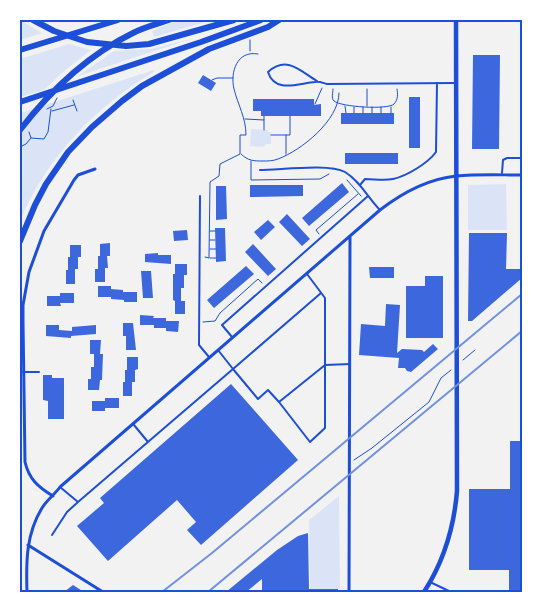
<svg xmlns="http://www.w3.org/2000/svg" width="542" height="612" font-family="Helvetica,sans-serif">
  <rect width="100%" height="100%" fill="#f2f2f2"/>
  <path fill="#dbe4f7" d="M20,20L42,33L20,40Z
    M178,20H212L154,37L152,31Z
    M191,39L78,76L114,51L151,49Z
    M69,44L91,50L64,71L44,90L20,97V59Z
    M154,70V72C96,106 46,158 20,221V113Z
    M251,129L268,130V132H271V144H266L263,147L250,146Z
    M506,184L507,230H468V185Z
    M339,496L340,589H310L309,520Z"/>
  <path fill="#3d67dc" d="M473,55H500L499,149H472Z
    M203,75L216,83L211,91L198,83Z
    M409,97H420V148H409Z
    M253,99H314V105L321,104V116H261V111H253Z
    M341,113H394V124H341Z
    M345,153H398V164H345Z
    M342,183L349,192L309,226L302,218Z
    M250,185H303V196L250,197Z
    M216,186H226L227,219L216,220Z
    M287,214L310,239L302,246L279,222Z
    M268,220L275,227L261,240L254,232Z
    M215,228H225L226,261L216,262Z
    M187,230L188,240L174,241L173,231Z
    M469,233H507L506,269H522V278L472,321H468Z
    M110,243V256H107L108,268H105V282H95V269H98V256H100V244Z
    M253,244L276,269L268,276L245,252Z
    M70,245H81V257H78V269H75V284H66V270H68V257H70Z
    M158,253V255H171V264L145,262V254Z
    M175,264H187V275H184V288H181V301H185V314H175V301L173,300V274H175Z
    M246,266L254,274L214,308L207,300Z
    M369,267H394V278H370Z
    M141,271H151L153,298H143Z
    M425,276H443V338H406V286H425Z
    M98,286H111V289L123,290V292H137V302H124V300L111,299V297H98Z
    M60,293H74V303H60L61,306H47V296H60Z
    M386,304L400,305L397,353L402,349L422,350L424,352L433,344L438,349L411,372L407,371L405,368H398L399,358L359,355L361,324L385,326Z
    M140,315L154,316L153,318H166V321H179L178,332L166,331V328H154V325H140Z
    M123,323H133L136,350H126V336H123Z
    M46,325H59V330L72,331V327L96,325V334L71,336V338L46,336Z
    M90,340H101L100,354H103L102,380H100L99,390H88V379H91V367H94V354H90Z
    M127,357H138V369L135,370V382H132V396H123V382H125V370H127Z
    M43,375H52V378H64V419H48V401L43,400Z
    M231,384L298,460L201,545L187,530L196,522L177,500L108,561L77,526L104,503L100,498Z
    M105,398H119V408H105V411H92V401H105Z
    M510,441H520V447H522V592H509V570H469V489H510Z
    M308,533L309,589H338V592H262V579L246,592H226L277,550L298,536Z
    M73,585L84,592H64Z"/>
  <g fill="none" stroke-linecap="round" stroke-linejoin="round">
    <path stroke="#1d4ed8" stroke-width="1" d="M250,51V40
      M212,80L217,78H233
      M333,89C333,93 331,98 334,101C341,107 388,110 394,104C398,100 398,94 397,89
      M73,100L77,111
      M315,104L322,88
      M345,106L346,113
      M367,106V89
      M354,107V113
      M363,107V113
      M372,107V113
      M47,109L53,106L57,98
      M52,111L74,105
      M381,113V107
      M391,113V107
      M245,119L264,120V116
      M264,130V120
      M271,135H290V116
      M31,138L44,139L48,132L51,109
      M20,147L26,144L31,138L29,132
      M241,154C248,161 254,161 263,161C268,161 273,161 278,159C302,150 339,120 339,93
      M286,154V135
      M251,161V180L320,179L329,174
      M347,180L361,196
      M210,231H215
      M319,234L316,230L358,194
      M210,240H215
      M210,249H216
      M205,257L209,258L210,182L219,176L220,164L240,154V135H246C246,118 238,105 234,89C230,72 237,50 258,54
      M210,258H216
      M203,322L215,321L220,313L258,279L262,283
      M463,360L475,350
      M354,460L372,448L429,402L441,378L451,370"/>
    <path stroke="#1d4ed8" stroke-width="2" d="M522,20V43
      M317,81C300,71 287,55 268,72C275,94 299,83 315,82C319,81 323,83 327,84L454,83
      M260,170C280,170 329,163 345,172C360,181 368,198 380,210
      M502,173L503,160L507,158H522
      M360,185L365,179C374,179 384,181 393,179C407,176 428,163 436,152L437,83
      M200,196L199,345L209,357
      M321,293L233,369L258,399L268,390L279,402L325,365L350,364
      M232,337L222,325L368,196
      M23,372H39
      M279,402L310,442L325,428V298L307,274
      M134,425L148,442
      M60,487L78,502L233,369L218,350
      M52,535L67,512L78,502
      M430,582L451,592"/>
    <path stroke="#1d4ed8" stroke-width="3" d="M53,496C38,487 29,479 25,462L23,321V305L29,272L44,231L74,180L78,175L95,169
      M28,545L103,592
      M27,592C26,562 26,534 42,508C47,500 55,494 60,487L380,210C402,193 428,179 456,176C478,174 500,175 522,175
      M349,592L350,237"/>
    <path stroke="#1d4ed8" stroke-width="4.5" d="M424,592C444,561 454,528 457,491L456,20"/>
    <path stroke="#1d4ed8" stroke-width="6" d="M33,20L54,31L87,42L126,46L149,44L234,20
      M20,50L118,20
      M20,102L201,42L261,20
      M20,130C50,91 88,55 133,33C144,27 157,24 169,20
      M20,241L35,205L46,184L68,152L92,127L122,101L142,86L209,49L268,27L279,20"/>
    <path stroke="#7290e2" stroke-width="2" d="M162,592L212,553L522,294
      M208,592L522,331"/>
  </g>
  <rect width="542" height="612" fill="none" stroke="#ffffff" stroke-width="42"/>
  <rect x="21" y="21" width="500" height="570" fill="none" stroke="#1d4ed8" stroke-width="2"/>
</svg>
